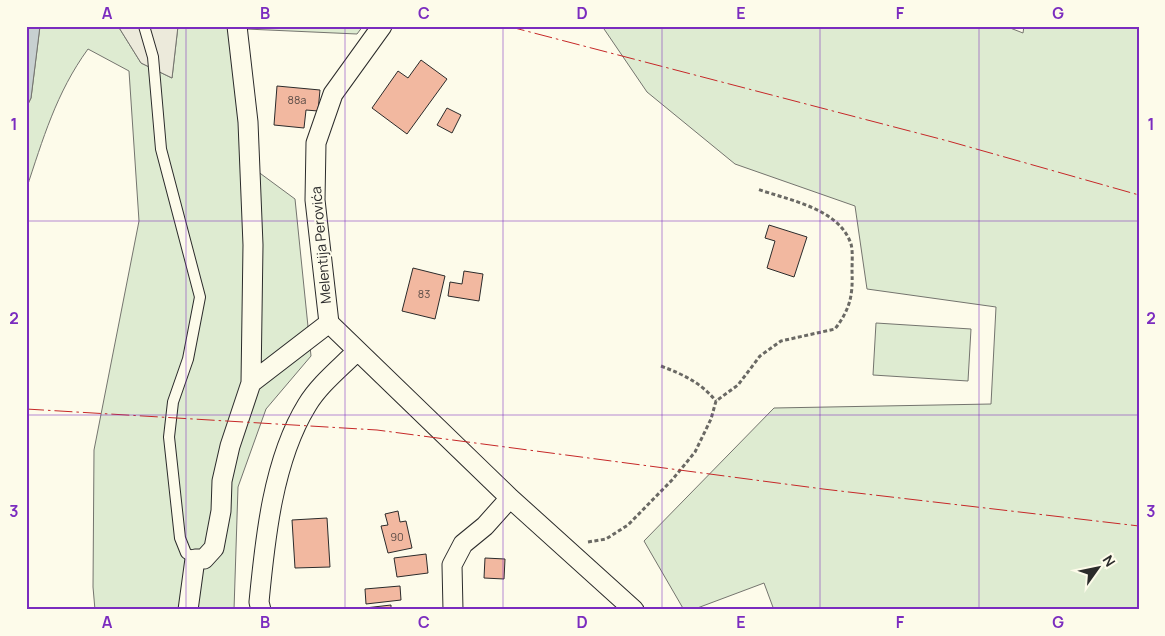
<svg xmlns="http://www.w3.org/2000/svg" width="1165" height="636" font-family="Manrope,sans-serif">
  <rect width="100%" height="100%" fill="#fdfbea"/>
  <path fill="#deebd1" stroke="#74746e" d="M40,26H118L141,63L172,78L178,26H363L357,34L246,29L257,171L295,199L311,356L266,409L238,487L234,610H95L93,587L94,450L139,221L129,71L88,49C56,93 43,139 26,190V108L31,98Z
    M602,26H1005L1023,33L1024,26H1139V610H774L764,583L692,610H684L644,541L774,408L991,404L996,307L867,289L855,206L735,164L647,92Z
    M876,323L971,329L968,381L873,375Z"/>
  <path fill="#eceadb" stroke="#74746e" d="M118,26H178L172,78L141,63Z"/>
  <path fill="#c7d0d0" stroke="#74746e" d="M26,26H40L31,98L26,108Z"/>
  <path fill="#f2b8a0" stroke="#2b2b2b" d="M421,60L447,79L407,134L372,108L398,71L408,78Z
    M277,86L320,90L318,111L306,110L304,128L274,125Z
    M447,108L461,115L452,133L437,125Z
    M769,225L807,237L794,277L767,268L775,241L765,238Z
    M413,268L445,276L435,319L402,311Z
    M464,271L483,274L479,301L448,296L450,282L462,284Z
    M398,511L400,522L406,521L412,548L388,553L381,526L388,525L385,514Z
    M327,518L330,567L295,568L292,520Z
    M426,554L428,573L397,577L394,558Z
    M485,558L505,559L504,579L484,578Z
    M400,586L401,600L366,604L365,589Z
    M391,605V610H366L365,608Z"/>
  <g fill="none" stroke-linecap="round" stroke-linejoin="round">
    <defs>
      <path id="service" d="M144,26L153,57L161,149L200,297L188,359L173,402L169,437L180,538L186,553L195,559"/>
      <path id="minor" d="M237,26L248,122L253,245L251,383
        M382,26L333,94L316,143L315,200L329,323L510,498L634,610
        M188,610L195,559H204L214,548L221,511L222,481L230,446L251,383L329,323
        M261,610L259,602C265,539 273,460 307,405C319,385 339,369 356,352
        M453,610L452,565L463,544L485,526L510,498"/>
    </defs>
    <use href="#service" stroke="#2b2b2b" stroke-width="12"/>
    <use href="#minor" stroke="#2b2b2b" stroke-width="21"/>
    <path stroke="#6a6964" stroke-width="3" stroke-dasharray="4 2.5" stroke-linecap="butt" d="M661,366C684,375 700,382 716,401
      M588,542L606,539L628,525L672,480L695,452L711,419L716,401L738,385L760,356L781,341L835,329C850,309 853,296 852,271C852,263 853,251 851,244C839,208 788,200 757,189"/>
    <use href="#service" stroke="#fdfbea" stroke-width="10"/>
    <use href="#minor" stroke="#fdfbea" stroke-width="19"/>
    <path stroke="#c62828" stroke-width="1" stroke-dasharray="18 4 2.5 4" stroke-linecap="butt" d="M507,26L948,141L1139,195
      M26,409L377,430L823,489L1139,526"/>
  </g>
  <path fill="none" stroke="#7b2cbf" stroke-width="1" stroke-opacity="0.55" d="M186,26V610M345,26V610M503,26V610M662,26V610M820,26V610M979,26V610M26,221H1139M26,415H1139"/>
  <g text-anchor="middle" stroke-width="4" stroke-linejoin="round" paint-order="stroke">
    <g font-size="11" fill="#5d4e48">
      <text x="297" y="104">88a</text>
      <text x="424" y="298">83</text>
      <text x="397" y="541">90</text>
    </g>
    <g font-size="14" fill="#2b2b2b" stroke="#fdfbea">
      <text transform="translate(321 245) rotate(-95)" y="5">Melentija Perovića</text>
    </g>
  </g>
  <rect width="1165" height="636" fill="none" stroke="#fdfbea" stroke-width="55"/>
  <g transform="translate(1098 568) rotate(57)" stroke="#fdfbea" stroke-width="4" paint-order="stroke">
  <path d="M0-4L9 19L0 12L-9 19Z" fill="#2b2b2b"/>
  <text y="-8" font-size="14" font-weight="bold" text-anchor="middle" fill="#2b2b2b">N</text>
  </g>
  <rect x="28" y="28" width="1110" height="580" fill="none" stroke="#7b2cbf" stroke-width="2"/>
  <g font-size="16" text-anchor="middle" font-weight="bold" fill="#7b2cbf">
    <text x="107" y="19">A</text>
    <text x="265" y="19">B</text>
    <text x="424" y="19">C</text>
    <text x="582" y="19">D</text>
    <text x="741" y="19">E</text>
    <text x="900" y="19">F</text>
    <text x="1058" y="19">G</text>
    <text x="14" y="130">1</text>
    <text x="1151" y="130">1</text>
    <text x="14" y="324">2</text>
    <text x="1151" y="324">2</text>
    <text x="14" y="517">3</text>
    <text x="1151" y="517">3</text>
    <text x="107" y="628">A</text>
    <text x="265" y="628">B</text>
    <text x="424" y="628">C</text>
    <text x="582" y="628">D</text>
    <text x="741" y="628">E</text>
    <text x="900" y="628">F</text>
    <text x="1058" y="628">G</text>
  </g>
</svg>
